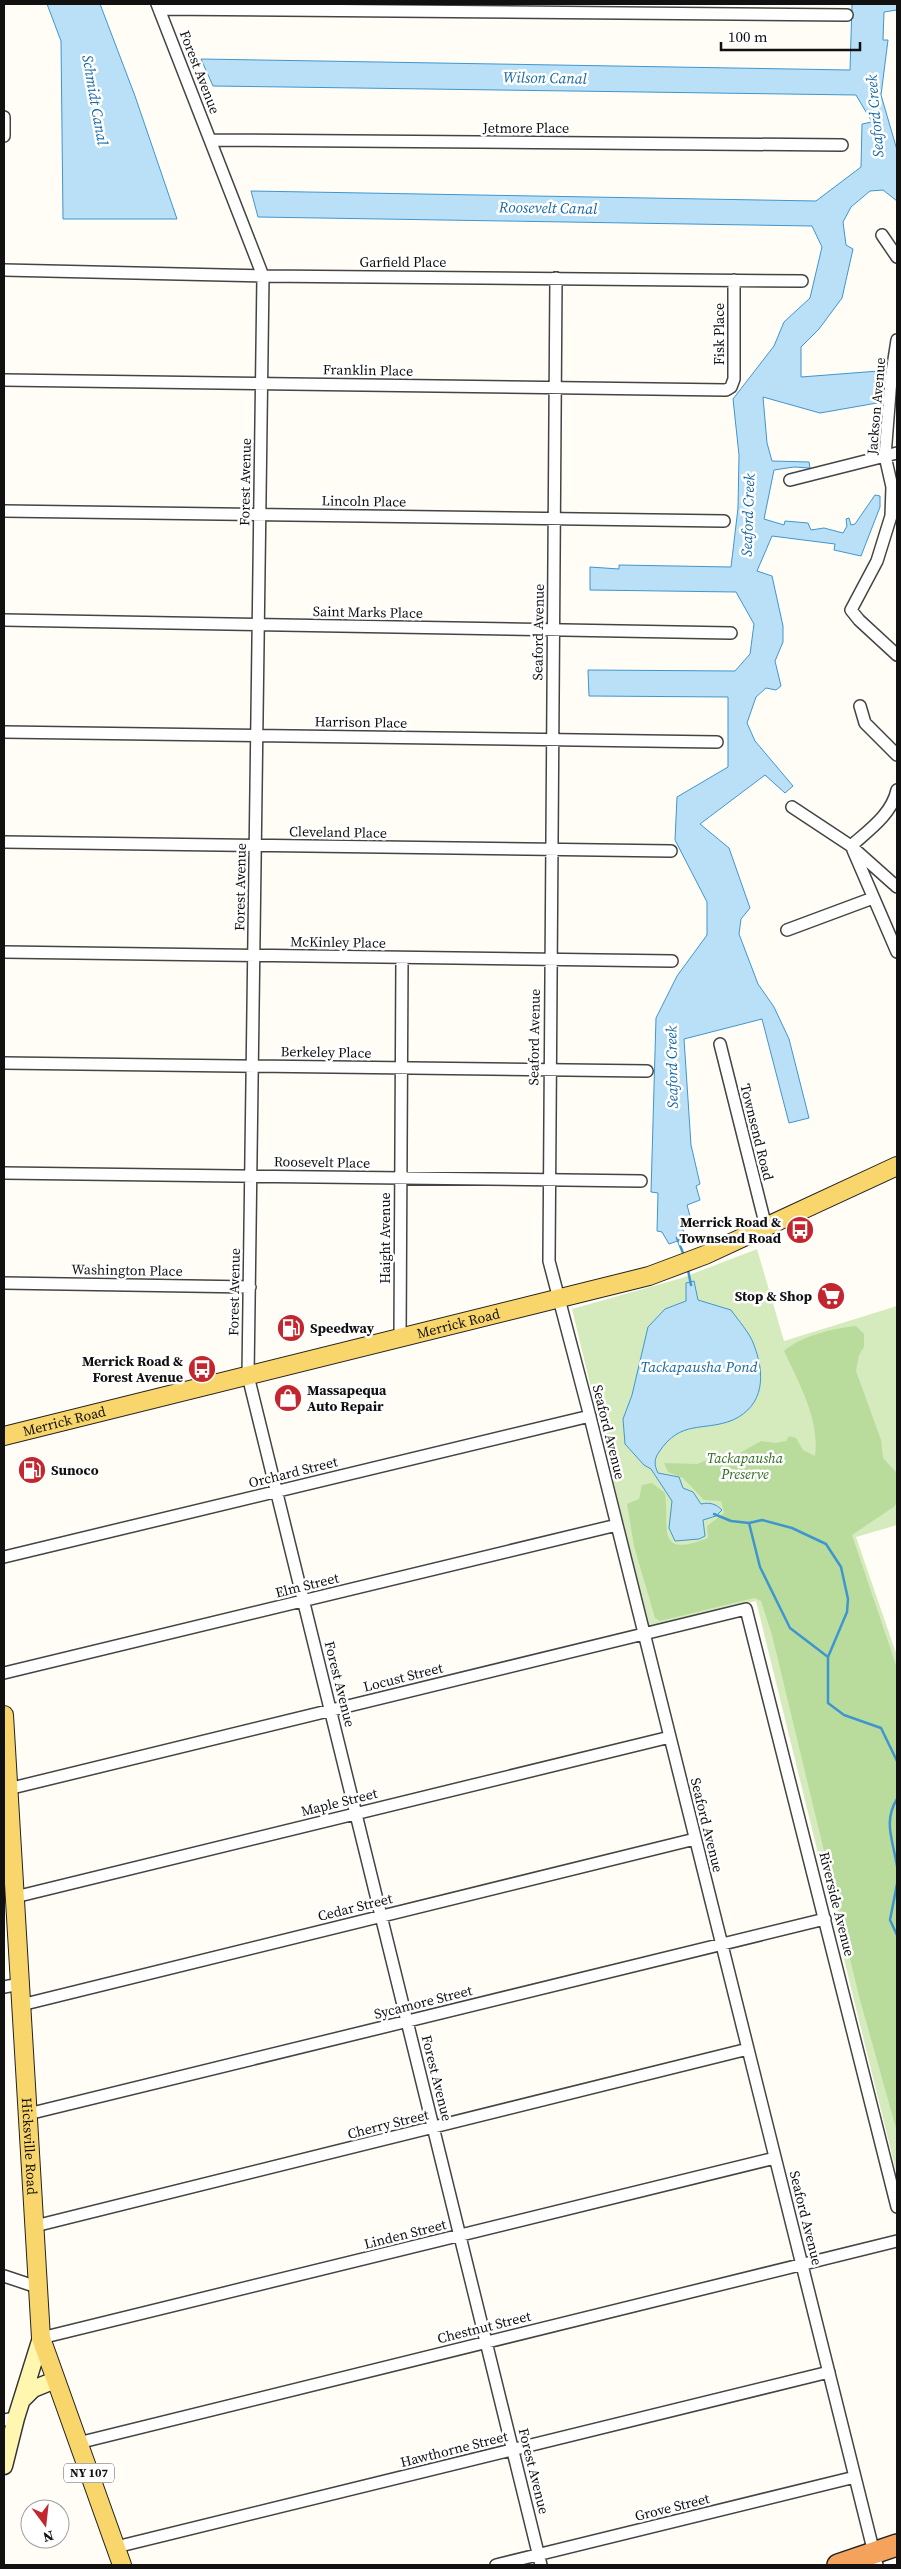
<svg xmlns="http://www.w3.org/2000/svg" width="901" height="2569" font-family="'Source Serif 4',serif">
  <rect width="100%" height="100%" fill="#fffdf5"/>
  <path fill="#d5ebbd" d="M757,1249L784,1341L897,1306V1525L856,1537L897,1656V2175L756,1601L649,1628L572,1309L682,1278Z"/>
  <path fill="#b9dc9c" d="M856,1326L864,1334V1347L859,1355L856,1371L881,1440L883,1458L897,1473V1500L895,1506L852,1535L897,1668V2132L859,1996L772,1635L761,1601L754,1598L660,1621L655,1618L634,1546L627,1504L639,1499L642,1485L652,1483L665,1493C670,1528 654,1559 708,1538L707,1526L724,1513L721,1501L704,1500L683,1478L668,1472L664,1463L697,1464L715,1457L738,1454L761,1441L776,1443L786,1441L789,1436L796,1438L803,1450L815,1456C820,1420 799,1383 784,1351C801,1336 834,1328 856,1326Z"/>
  <path fill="#b9e0f7" stroke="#3f96cf" d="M47,4H100L135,96L177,219H63L61,41Z
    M852,4H897V10L884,12L883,40H888L881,95L897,150V201L883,190L870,191L851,207L843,222L846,245L853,249L842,298L819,329L801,347V377L879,371L877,403L820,413L763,397L767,443L772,461L809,462L810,468L794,467L774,470L764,519L784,525L785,521L808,523L811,530L824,528L843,533L847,526L846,519L849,518L851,525L855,524L875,495L880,496V507L861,556L834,550L835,544L772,536L757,571L772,576L783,626V642L775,661L781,686L776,690L766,688L756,697L747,723L755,741L793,786L785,793L765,775L700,824L729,848L750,908L741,919L739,934L758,984L774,1007L789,1039L809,1118L789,1123L762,1019L684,1039L691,1145L700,1184L696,1186L700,1200L687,1205L691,1220L681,1224L686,1238L669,1244L662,1232L657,1231L658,1193L651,1192L656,1018L677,976L707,935V902L675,840L677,797L728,767V697L589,696L588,670L735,671L750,654L754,624L736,592L590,590V567L619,569V565L731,567L738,508L739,455L733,399L774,346L784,322L810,298L822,247L812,226L258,217L251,191L816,201L861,167L862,124L872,122L856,95L213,86L201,59L850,70Z
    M694,1281L698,1300L731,1310C738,1320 750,1333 754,1345C765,1374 765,1405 733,1420C703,1432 681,1419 659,1452C654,1459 654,1465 658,1473L679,1477L683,1488L693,1492L701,1504C710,1502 716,1504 722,1510L716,1516L703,1520L705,1536L699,1539L675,1541L669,1528L672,1501L651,1469L644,1465L625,1444L623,1419L632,1395L648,1327L665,1309L686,1301V1283Z"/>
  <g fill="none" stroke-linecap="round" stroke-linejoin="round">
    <path stroke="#3f96cf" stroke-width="2.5" d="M677,1238L683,1253
      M688,1270L691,1285
      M714,1514L731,1521L749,1523L762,1520L792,1528L826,1544L841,1567L848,1599L847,1612L828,1657V1703L844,1715L881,1728L897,1761
      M749,1523L760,1567L790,1628L828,1657
      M897,1799C883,1821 893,1841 897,1866
      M897,1884L890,1920L897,1935"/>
    <defs>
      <path id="street" d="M157,4L263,276L248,1376L541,2565
        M159,9L847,15
        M4,117V136
        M210,140L842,145
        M882,235L897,257
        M4,270L263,276L802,281
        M556,278L549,1261L588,1409L877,2565
        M897,340L891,379L885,456L892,487L891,516L877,561L851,610L859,620L897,655
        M4,380L726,390L731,387L734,379V280
        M790,480L897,453
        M4,511L724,521
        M4,620L731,633
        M860,706L865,723L897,755
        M4,732L717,742
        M792,807L851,846L897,887
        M4,842L671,851
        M851,846C869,830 892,814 897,790
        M853,850L897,952
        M787,930L873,898
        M4,952L672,961
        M720,1044L766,1227
        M4,1063L647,1071
        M4,1173L641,1181
        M4,1283L250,1287
        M400,1338L402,958
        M4,1557L590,1416
        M4,1673L617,1525
        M8,1789L746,1609L897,2207
        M15,1897L670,1737
        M4,1987L20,1984
        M21,2005L695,1839
        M28,2114L825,1919
        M35,2226L748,2049
        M4,2276L37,2287
        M41,2338L775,2158
        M4,2420L16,2418
        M78,2443L897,2241
        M116,2547L829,2372
        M496,2565L855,2477"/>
      <path id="secondary" d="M22,2400L33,2389L55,2380
        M4,2466L16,2418L41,2338"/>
      <g id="primary">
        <path id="s1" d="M4,1436L649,1276L705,1255L897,1166"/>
        <path id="s2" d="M4,1715L41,2338L122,2565"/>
      </g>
      <path id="highway" d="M838,2565L897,2545"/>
    </defs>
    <use href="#street" stroke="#444" stroke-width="14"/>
    <use href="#secondary" stroke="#333" stroke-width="19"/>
    <use href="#primary" stroke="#222" stroke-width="20"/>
    <use href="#highway" stroke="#222" stroke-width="24"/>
    <use href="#street" stroke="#fff" stroke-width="11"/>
    <use href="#secondary" stroke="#fff6b0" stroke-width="16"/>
    <use href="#primary" stroke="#f9d66b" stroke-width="18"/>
    <use href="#highway" stroke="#f5a25d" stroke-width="21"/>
  </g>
  <defs>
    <symbol id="bus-disc" viewBox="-11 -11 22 22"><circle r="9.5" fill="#c4262e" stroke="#fff"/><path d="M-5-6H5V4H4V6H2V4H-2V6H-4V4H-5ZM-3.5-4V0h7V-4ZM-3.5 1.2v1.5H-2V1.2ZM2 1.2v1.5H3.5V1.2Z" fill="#fff"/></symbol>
    <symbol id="supermarket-disc" viewBox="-11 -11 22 22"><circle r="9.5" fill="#c4262e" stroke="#fff"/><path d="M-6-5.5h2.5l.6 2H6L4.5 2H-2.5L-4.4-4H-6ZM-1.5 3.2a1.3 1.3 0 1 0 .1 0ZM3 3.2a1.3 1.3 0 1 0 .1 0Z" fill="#fff"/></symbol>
    <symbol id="fuel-disc" viewBox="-11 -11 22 22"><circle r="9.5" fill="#c4262e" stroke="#fff"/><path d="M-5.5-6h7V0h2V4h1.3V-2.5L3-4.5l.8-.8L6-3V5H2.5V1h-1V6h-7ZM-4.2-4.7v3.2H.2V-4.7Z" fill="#fff"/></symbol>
    <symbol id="shop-disc" viewBox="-11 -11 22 22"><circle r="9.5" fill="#c4262e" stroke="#fff"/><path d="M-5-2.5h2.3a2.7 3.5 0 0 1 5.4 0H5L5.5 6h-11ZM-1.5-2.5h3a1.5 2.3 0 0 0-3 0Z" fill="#fff"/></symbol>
  </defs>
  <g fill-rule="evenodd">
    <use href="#bus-disc" x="784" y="1214" width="32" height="32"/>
    <use href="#supermarket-disc" x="815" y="1280" width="32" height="32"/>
    <use href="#fuel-disc" x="275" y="1312" width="32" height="32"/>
    <use href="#bus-disc" x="186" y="1353" width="32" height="32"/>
    <use href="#shop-disc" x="272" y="1382" width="32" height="32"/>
    <use href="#fuel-disc" x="16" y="1454" width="32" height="32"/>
  </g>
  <g text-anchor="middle" stroke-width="5" stroke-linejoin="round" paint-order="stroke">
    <rect fill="#fff" stroke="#585858" stroke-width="1" x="64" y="2463.5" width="50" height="19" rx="4"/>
    <g font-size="12" font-weight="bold" fill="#111">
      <text x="89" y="2477">NY 107</text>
    </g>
    <g font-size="14" fill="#111" stroke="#fff">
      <text transform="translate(200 72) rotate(69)" y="5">Forest Avenue</text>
      <text x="526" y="133">Jetmore Place</text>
      <text x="403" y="267">Garfield Place</text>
      <text transform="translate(719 334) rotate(-90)" y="5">Fisk Place</text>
      <text transform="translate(368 370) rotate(1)" y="5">Franklin Place</text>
      <text transform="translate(876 406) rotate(-85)" y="5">Jackson Avenue</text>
      <text transform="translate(245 482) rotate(-89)" y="5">Forest Avenue</text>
      <text transform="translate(364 501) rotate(1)" y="5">Lincoln Place</text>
      <text transform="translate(368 612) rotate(1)" y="5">Saint Marks Place</text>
      <text transform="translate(538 632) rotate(-89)" y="5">Seaford Avenue</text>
      <text transform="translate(361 722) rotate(1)" y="5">Harrison Place</text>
      <text transform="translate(338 832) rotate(1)" y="5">Cleveland Place</text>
      <text transform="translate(240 887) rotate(-89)" y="5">Forest Avenue</text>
      <text transform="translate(338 942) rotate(1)" y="5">McKinley Place</text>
      <text transform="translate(534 1037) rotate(-89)" y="5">Seaford Avenue</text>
      <text transform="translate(326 1052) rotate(1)" y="5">Berkeley Place</text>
      <text transform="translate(757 1132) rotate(76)" y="5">Townsend Road</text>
      <text transform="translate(322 1162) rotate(1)" y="5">Roosevelt Place</text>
      <text transform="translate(385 1238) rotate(-90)" y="5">Haight Avenue</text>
      <text transform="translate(127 1270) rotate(1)" y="5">Washington Place</text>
      <text transform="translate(234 1292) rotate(-89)" y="5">Forest Avenue</text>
      <text dy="5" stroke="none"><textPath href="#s1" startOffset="468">Merrick Road</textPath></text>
      <text dy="5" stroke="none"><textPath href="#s1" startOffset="62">Merrick Road</textPath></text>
      <text transform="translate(609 1432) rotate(76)" y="5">Seaford Avenue</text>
      <text transform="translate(293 1472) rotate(-14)" y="5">Orchard Street</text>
      <text transform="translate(307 1585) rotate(-14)" y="5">Elm Street</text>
      <text transform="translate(403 1677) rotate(-14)" y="5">Locust Street</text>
      <text transform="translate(340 1684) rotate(76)" y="5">Forest Avenue</text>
      <text transform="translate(339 1802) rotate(-14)" y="5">Maple Street</text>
      <text transform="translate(707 1825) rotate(76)" y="5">Seaford Avenue</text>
      <text transform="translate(837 1904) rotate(76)" y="5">Riverside Avenue</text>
      <text transform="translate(355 1907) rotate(-14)" y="5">Cedar Street</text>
      <text transform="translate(423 2002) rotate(-14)" y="5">Sycamore Street</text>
      <text transform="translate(437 2078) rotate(76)" y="5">Forest Avenue</text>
      <text transform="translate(388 2124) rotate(-14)" y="5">Cherry Street</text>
      <text dy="5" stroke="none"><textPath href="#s2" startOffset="432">Hicksville Road</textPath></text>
      <text transform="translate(806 2218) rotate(76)" y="5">Seaford Avenue</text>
      <text transform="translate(405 2234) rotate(-14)" y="5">Linden Street</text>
      <text transform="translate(484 2327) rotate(-14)" y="5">Chestnut Street</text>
      <text transform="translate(454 2449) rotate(-14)" y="5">Hawthorne Street</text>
      <text transform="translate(534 2471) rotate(76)" y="5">Forest Avenue</text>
      <text transform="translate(672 2507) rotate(-14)" y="5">Grove Street</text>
    </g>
    <g font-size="14" font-weight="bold" fill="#111" stroke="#fff" text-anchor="end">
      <text x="781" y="1227">Merrick Road &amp;<tspan x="781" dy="16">Townsend Road</tspan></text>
      <text x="812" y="1301">Stop &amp; Shop</text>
      <text x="310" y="1333" text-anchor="start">Speedway</text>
      <text x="183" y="1366">Merrick Road &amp;<tspan x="183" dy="16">Forest Avenue</tspan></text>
      <text x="307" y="1395" text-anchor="start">Massapequa<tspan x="307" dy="16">Auto Repair</tspan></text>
      <text x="51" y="1475" text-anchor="start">Sunoco</text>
    </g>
    <g font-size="14" font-style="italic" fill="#2f6b1f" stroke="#fff">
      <text x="745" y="1463">Tackapausha<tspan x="745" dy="16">Preserve</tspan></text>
    </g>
    <g font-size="15" font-style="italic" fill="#1768a6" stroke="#fff">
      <text transform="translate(545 78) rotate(1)" y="5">Wilson Canal</text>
      <text transform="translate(95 100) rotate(80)" y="5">Schmidt Canal</text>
      <text transform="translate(875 116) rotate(-95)" y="5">Seaford Creek</text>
      <text transform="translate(548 208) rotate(1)" y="5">Roosevelt Canal</text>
      <text transform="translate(748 515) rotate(-88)" y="5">Seaford Creek</text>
      <text transform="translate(672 1067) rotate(-91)" y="5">Seaford Creek</text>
      <text x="699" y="1372">Tackapausha Pond</text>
    </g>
  </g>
  <rect width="901" height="2569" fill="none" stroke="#111111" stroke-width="10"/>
  <g transform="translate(45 2524) rotate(165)"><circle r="24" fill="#ffffff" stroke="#a0a0a0"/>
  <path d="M0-4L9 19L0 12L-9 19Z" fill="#c4262e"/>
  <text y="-8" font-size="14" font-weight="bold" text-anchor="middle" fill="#111111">N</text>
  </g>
  <path d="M721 42v8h139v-8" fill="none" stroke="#111111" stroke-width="2.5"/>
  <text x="728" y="42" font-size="15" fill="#111111" stroke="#ffffff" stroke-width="4" paint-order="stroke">100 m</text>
</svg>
